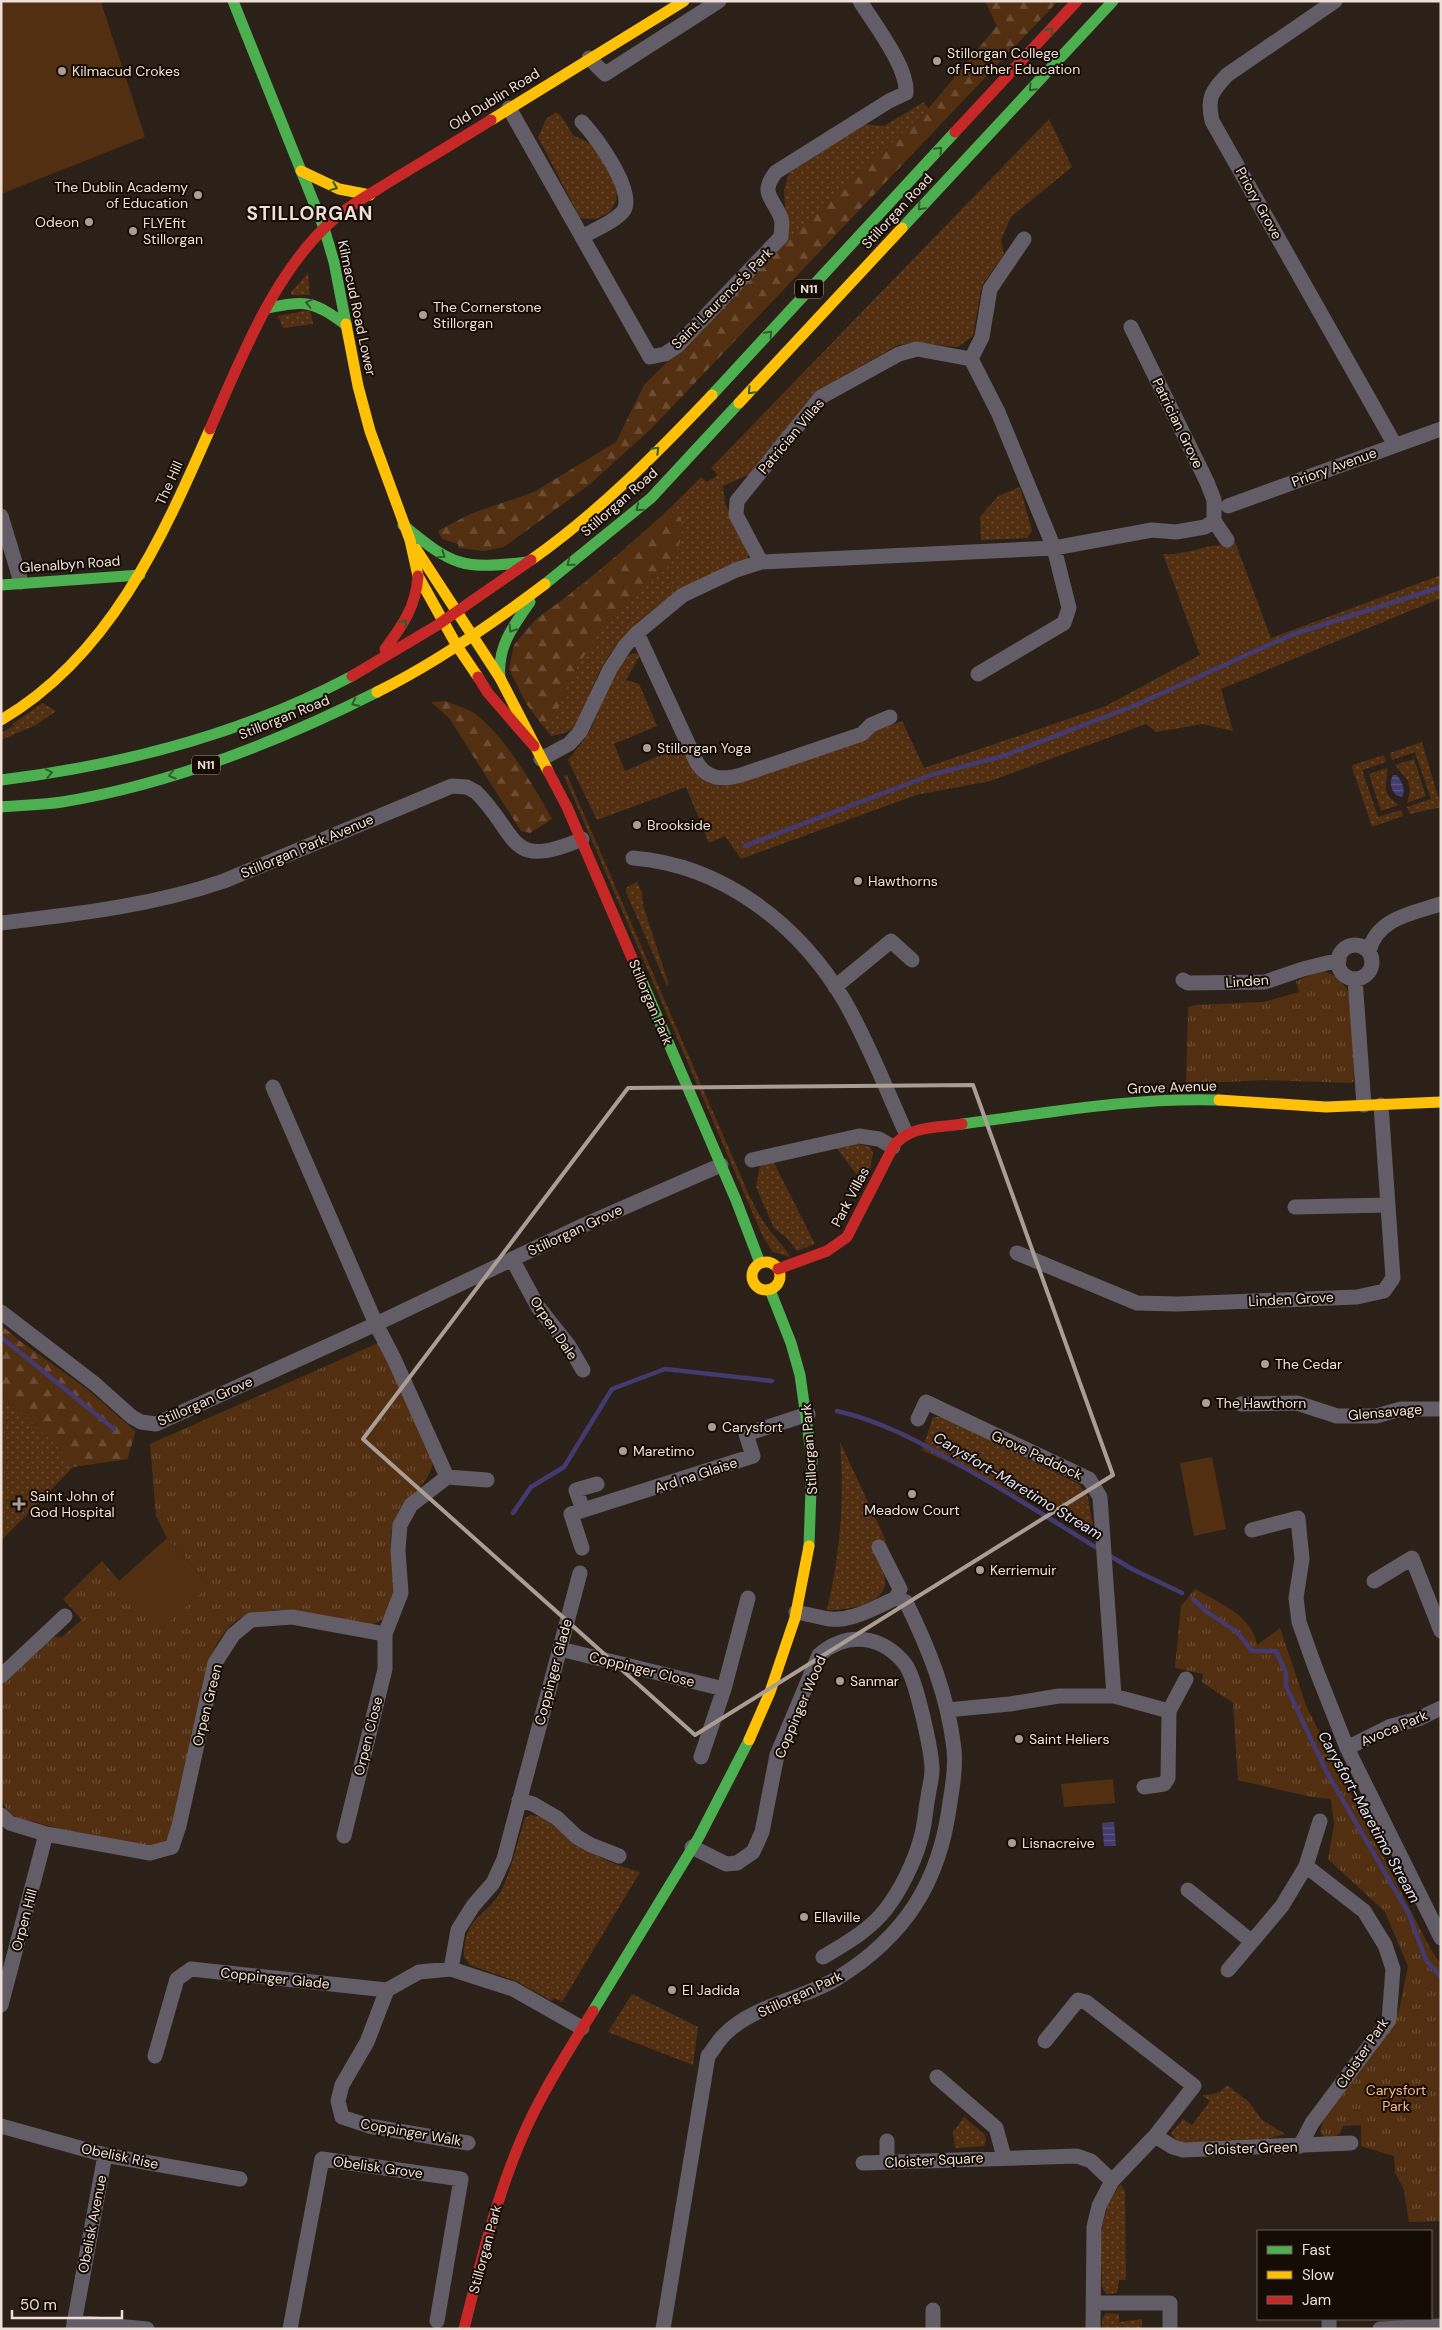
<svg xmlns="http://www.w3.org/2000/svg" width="1442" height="2330" font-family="'DM Sans',sans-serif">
  <defs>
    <pattern id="grass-dots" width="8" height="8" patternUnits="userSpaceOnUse" patternTransform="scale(1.25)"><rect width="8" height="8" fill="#532f11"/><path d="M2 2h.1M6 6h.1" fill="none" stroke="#6c4d33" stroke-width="1.8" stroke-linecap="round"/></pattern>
    <pattern id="forest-firs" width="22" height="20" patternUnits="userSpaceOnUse" patternTransform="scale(1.25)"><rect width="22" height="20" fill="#532f11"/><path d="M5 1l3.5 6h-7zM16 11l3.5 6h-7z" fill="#6c4d33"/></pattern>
    <pattern id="park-tufts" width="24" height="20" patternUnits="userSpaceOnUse" patternTransform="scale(1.25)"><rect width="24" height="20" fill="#532f11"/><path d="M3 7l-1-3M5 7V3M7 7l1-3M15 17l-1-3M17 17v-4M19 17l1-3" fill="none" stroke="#6c4d33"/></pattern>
    <pattern id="water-rules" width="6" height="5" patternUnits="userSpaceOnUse" patternTransform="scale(1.25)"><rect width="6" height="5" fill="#433a6f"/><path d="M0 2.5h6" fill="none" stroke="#5e5683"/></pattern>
  </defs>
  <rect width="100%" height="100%" fill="#2c2119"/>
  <path fill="url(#grass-dots)" d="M924,102L928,109L784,246L787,229L784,190L789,173L863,124L884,126Z
    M556,112L561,116L573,135L599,148L617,191L616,201L610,212L596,219L580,218L538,137L546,119Z
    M1049,119L1072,167L1011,217L1001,240L1004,255L982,285L973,336L958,347L918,343L898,345L817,391L750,474L723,486L725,504L749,549V554L746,560C692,586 634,609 603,665C593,683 587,702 580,721C572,732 563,734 551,736L526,703L535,620C594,577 651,529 701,477L707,482L718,475L711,468Z
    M308,273L310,295H291V292Z
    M310,310L313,324L283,328L278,316Z
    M1020,487L1032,531L1027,538L981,540L980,517L998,496Z
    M1235,542L1271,638L1441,575V598L1221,689L1233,731L1203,724L1156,732L1146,724L990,781L916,795L741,859L725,836L709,843L686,787L597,820L568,760C575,751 583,742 589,732C600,713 613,660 634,653L640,655L626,680L639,684L657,726L614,744L625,771L682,746L708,782L722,786L902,721L924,768L1106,706L1200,655L1163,554C1180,555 1194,550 1211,546C1220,545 1226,546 1235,542Z
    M43,703L56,711L36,725L1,740V733L14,726L12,724Z
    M1422,742L1441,807L1410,814L1407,807L1431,799L1415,752L1392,760L1390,753Z
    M1384,755L1386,762L1362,770L1378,817L1401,810L1403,816L1372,827L1352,767L1353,765Z
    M1414,759L1426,796L1407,803L1410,791L1408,781L1395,765Z
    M1387,768C1388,786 1379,792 1399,805L1381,811L1369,774Z
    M567,775L749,1195C754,1205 759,1215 765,1224C773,1236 783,1244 790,1257L773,1252L763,1237L564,776Z
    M637,882L642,893L643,905L669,985L667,986L626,892L627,887Z
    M855,1143L870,1147L873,1153L870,1170L863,1183L835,1146Z
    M773,1161L815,1244L797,1251L787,1238L774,1228L756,1187L760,1165Z
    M1,1393L57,1446L73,1467L1,1541Z
    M933,1417H942L1079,1484L1088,1497L1094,1533L1077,1522L922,1450Z
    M840,1442L886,1541L873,1547C877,1557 884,1570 885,1581C887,1605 843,1611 827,1610C840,1555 845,1498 840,1442Z
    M531,1815C553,1817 569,1837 586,1849C602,1860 622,1867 640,1872L562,2002L554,1998L552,2001L516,1981L470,1965L464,1957C464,1912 491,1917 504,1885C513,1864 518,1840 525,1818Z
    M632,1994L698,2027L693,2065L608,2032Z
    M1227,2085L1249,2102L1262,2120L1285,2134L1267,2139L1196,2143L1178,2142L1171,2133L1183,2119L1192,2125L1210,2101L1202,2095C1214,2095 1220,2093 1227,2085Z
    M964,2117L985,2135L986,2141L984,2146L955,2148L953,2132Z
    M1121,2184L1125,2192L1126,2280H1119L1117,2293L1106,2294L1102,2287C1102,2247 1095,2217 1121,2184Z
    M1106,2313L1119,2314V2322L1142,2319V2329H1102V2319Z"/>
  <path fill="url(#forest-firs)" d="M985,1H1058L651,429L589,485L504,547L484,551L459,548L458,544L442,539L438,531L470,514L534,492L616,442L644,385L783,246L928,109L997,26Z
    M669,510L681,518C683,536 679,552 669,566L604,626L575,670L554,718L542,725L526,703L509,669L514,645L535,620L584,584Z
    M446,701C454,705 466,708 474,713C507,738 532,784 552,819L530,833L521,831L449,718L431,702Z
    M1,1325L20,1341L87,1389L135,1431C134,1442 129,1449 128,1459L73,1467L57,1446L1,1393Z"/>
  <path fill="url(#park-tufts)" d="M1317,972C1331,970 1345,981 1349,995C1354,1016 1353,1058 1354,1081L1352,1083L1264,1080L1186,1084L1188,1007L1196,1005L1264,1002L1299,992L1296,981Z
    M380,1342L433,1462C428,1490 395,1503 391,1534C387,1562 411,1616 369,1625C332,1618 276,1600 241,1618C227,1625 217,1643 211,1656L171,1832L164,1842L152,1848L60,1829L16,1817L7,1811L1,1799V1686L54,1637H62L82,1620L63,1599L102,1561L161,1629L209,1585L167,1538L156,1516L150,1444Z
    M1195,1589C1219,1603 1252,1615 1257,1645L1280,1628L1307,1708L1431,1950L1441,1964V2221L1409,2222L1404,2190L1395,2172L1394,2156L1361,2146V2125L1343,2126L1340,2133L1335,2137H1324L1320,2132L1323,2121L1393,2027L1400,2006L1408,1966L1385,1912L1328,1859L1334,1825L1331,1799L1311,1797L1238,1780L1233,1703L1202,1682L1203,1674L1175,1668L1181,1606Z"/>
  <path fill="#532f11" d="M1,1H102V5L145,137L1,194Z
    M1212,1457L1226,1529L1194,1536L1180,1463Z
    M167,1538L209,1585L161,1629L118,1582Z
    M1113,1779L1115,1803L1064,1807L1061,1784Z"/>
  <path fill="url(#water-rules)" d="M1393,775H1397C1402,782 1406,789 1402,797L1396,795C1391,789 1389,782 1393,775Z
    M1114,1822L1116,1846H1104L1102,1823Z"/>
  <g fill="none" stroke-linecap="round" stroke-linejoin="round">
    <path stroke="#433a6f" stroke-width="4.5" d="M745,846L931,775L1003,756L1136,705L1291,635L1441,587
      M1,1337L114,1429
      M837,1411C881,1421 918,1441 956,1463C1005,1490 1052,1520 1100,1550
      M513,1513L531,1487L564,1467L612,1389L665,1369L772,1381
      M1107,1554L1132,1569L1182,1593
      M1193,1599L1207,1612L1237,1632L1252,1651H1276L1286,1673V1686L1327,1773L1409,1914L1426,1960L1441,1977"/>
    <path stroke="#625d66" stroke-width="15" d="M1335,1L1227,75C1211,92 1207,98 1212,121L1395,445
      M589,58L605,74L719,1
      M509,108L650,357L665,354L677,346L781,237C781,231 783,223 781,218C773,197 759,194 776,172L889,101L906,93C908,67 874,24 860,1
      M582,237C592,231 618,220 624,210C635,190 596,137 582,122
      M971,359L998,412L1054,548L1069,608L1064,623L978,674
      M971,359L982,337L990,289L1024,239
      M1228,506L1441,429
      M1,516L21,582
      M1214,521L1227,540
      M761,562L736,515L737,501L821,397L899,354L917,349L971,359
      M637,633L697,763C708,780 723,780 741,775L862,734L871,725L890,717
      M541,759L569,744L580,732L610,669L625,646L637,633L683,595L736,570L761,562L1054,548L1152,530L1176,532L1205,527L1214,521V500L1207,482L1131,327
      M633,858C723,865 800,925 845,1002C869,1044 886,1089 906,1133
      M1,923C77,914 151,906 224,881L452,786L467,787L476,792C519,834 507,872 582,839
      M1338 962a17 17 0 1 1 34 0a17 17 0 1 1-34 0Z
      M1369,951C1377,918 1413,913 1441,904
      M1355,979L1364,1105
      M1183,980L1188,983L1265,982L1303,969L1339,960
      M835,987L891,941L912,960
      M273,1087L376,1324L394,1359L447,1477
      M752,1160L859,1136L879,1139L893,1147
      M1295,1207L1388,1205
      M1017,1253L1137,1303L1177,1304L1357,1297L1384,1291L1393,1278L1381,1105
      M512,1259L538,1307L569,1346L583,1370
      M1,1312L95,1384L132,1417L141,1422L156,1424L376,1324L584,1225L721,1165
      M1241,1404L1297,1403L1337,1416H1376L1401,1409H1441
      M918,1419L926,1402L1089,1479L1100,1497L1114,1696
      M583,1510L576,1490L597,1484
      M1252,1530L1298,1518L1302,1559L1296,1598L1299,1622L1315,1667L1347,1748L1441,1938
      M879,1547L900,1589L896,1598
      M582,1548L571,1514L753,1456L746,1434L808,1414
      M1374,1581L1412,1558L1441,1631
      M560,1649L724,1689
      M1,1676L65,1616
      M947,1710L1010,1704L1059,1696H1114L1169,1711
      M1347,1748L1391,1726L1418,1719L1441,1708
      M701,1757L724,1689L748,1598
      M1144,1787L1164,1784L1168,1778L1169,1711L1186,1679
      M519,1800L533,1804L557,1818L577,1837L591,1845L619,1856
      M1,1815L10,1823L46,1834L150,1853L172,1847L179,1826L215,1663L233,1635L251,1620L292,1617L385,1634
      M344,1836L385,1669V1634L401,1593L398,1550L400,1525L411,1505L447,1477L487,1480
      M692,1847L726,1864L737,1863L753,1852L762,1832L777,1755L819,1655C847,1631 882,1635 905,1664C916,1678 932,1752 932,1770C932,1779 929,1788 928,1797C925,1811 925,1827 920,1841C914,1863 900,1891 886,1909C870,1930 845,1944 823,1957
      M1188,1890L1251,1941
      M451,1969L458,1930L473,1906L493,1883L504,1859L580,1573
      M1228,1970L1282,1906L1306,1866L1320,1821
      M387,1990L367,2042L342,2085L338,2101L342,2117L369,2126L468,2143
      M1,2005L46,1834
      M1045,2041L1078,2000L1086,2002L1194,2086L1155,2136L1112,2181L1099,2206L1094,2227L1093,2329
      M155,2056L177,1979L191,1969L387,1990L419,1972L451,1969L513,1989L582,2028
      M937,2077L996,2128L1004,2157
      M1,2126L105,2155L240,2179
      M1155,2136L1173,2147L1183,2150L1351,2143
      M1300,2146L1312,2123L1389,2020L1393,1969L1385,1945L1364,1911L1306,1866
      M887,2162V2141
      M863,2163L1077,2156L1091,2161L1112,2181
      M1094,2303H1170V2329
      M1329,2319V2329
      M74,2322L147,2329
      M73,2329L105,2155
      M290,2329L322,2159L461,2179L437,2321
      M663,2329L708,2056C714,2049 718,2041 724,2035C753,2005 801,2000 836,1979C905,1937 940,1882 950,1802C953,1785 956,1766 954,1749C948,1696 929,1649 906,1602L896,1598C874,1608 848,1624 824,1618C815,1616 806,1614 796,1612
      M933,2329V2310
      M1380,2329L1441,2326"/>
    <path stroke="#4caf50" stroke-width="11" d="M233,1L324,228L334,262L346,324
      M902,228L1113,1
      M267,308C307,300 313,301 346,325
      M712,395L955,132
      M403,525C453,566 462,570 527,562
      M545,584L651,498L739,403
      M1,585L140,575
      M500,678C497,647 513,626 530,602
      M1,780C123,765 243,734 352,676
      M1,807C21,805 42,805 62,802C172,784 278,742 377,692
      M635,965L736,1200L760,1263
      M962,1124C1047,1113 1133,1097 1219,1100
      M770,1290L791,1343L800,1375L812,1460L809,1546
      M593,2011L699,1837L749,1740"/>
    <path stroke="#ffc107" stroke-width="11" d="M491,120L684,1
      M301,171L339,189L370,195
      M346,324L358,386L370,431L410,540L418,576L457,646L478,677
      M739,403L902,228
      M416,549L500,678L548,771
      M531,560C598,513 656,454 712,395
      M377,692C436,663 492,624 545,584
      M1,720C109,657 162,539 210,429
      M1219,1100L1326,1107L1441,1102
      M752 1276a14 14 0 1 1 28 0a14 14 0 1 1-28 0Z
      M749,1740L770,1692L795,1618L809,1546"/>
    <path stroke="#c62828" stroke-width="11" d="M955,132L1077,1
      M210,429C241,358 275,270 334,219C352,203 374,192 394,179C427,159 459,140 491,120
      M385,649C403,625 416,606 418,576
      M352,676L436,626L531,560
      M478,677L488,693L534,746
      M548,771L567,807L635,965
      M778,1269L827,1251L847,1237L893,1147C909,1125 937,1128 962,1124
      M464,2329C480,2265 495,2201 521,2140C540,2095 567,2053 593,2011"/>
  </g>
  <defs><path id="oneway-chevron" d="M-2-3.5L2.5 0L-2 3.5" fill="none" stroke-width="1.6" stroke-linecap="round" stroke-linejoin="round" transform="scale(1.25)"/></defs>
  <g stroke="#305e2b">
    <use href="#oneway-chevron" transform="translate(1050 31) rotate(-47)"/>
    <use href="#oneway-chevron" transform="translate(1032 88) rotate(133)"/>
    <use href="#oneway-chevron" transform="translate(939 150) rotate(-47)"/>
    <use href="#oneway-chevron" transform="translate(334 187) rotate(22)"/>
    <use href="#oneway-chevron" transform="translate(921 207) rotate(133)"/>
    <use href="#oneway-chevron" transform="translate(309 303) rotate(-167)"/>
    <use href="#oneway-chevron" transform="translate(769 334) rotate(-47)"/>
    <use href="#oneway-chevron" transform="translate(751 391) rotate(133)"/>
    <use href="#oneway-chevron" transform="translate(656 450) rotate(-45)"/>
    <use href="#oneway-chevron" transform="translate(639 508) rotate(141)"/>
    <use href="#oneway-chevron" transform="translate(442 555) rotate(34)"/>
    <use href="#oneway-chevron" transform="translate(570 563) rotate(141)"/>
    <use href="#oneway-chevron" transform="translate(404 623) rotate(-51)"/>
    <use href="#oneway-chevron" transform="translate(512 629) rotate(123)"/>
    <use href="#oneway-chevron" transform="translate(355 703) rotate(153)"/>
    <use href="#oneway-chevron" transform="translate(49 773) rotate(-11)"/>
    <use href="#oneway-chevron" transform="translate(172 775) rotate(164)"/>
  </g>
  <path fill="none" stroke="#aa9d94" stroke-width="4" stroke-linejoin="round" d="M973,1085L1113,1475L695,1735L363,1439L628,1088Z"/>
  <g fill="#aa9d94" stroke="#150c06" stroke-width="2">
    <circle cx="937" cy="61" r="5"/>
    <circle cx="62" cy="71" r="5"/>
    <circle cx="198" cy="195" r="5"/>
    <circle cx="89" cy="222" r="5"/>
    <circle cx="133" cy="231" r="5"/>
    <circle cx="423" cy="315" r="5"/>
    <circle cx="647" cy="748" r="5"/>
    <circle cx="637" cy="825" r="5"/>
    <circle cx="858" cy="881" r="5"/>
    <circle cx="1265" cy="1364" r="5"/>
    <circle cx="1206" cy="1403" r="5"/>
    <circle cx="712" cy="1427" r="5"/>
    <circle cx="623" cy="1451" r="5"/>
    <circle cx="912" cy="1494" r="5"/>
    <path d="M16.5 1496.5h5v5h5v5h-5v5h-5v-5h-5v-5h5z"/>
    <circle cx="980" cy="1570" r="5"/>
    <circle cx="840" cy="1681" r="5"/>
    <circle cx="1019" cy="1739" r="5"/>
    <circle cx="1012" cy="1843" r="5"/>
    <circle cx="804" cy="1917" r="5"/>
    <circle cx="672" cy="1990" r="5"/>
  </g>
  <g text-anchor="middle" stroke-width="4" stroke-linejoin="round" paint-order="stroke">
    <g fill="#150c06" stroke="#ada098" stroke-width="1">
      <rect x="795" y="279.5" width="28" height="19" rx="4"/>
      <rect x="192" y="755.5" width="28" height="19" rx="4"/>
    </g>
    <g font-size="12" font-weight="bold" fill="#eee0d6">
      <text x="809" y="293">N11</text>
      <text x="206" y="769">N11</text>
    </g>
    <g font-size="14" fill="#eee0d6" stroke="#150c06" text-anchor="start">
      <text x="947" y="58">Stillorgan College<tspan x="947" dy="16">of Further Education</tspan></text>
      <text x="72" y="76">Kilmacud Crokes</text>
      <text x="188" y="192" text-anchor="end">The Dublin Academy<tspan x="188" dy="16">of Education</tspan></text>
      <text x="79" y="227" text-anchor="end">Odeon</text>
      <text x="143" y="228">FLYEfit<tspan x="143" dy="16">Stillorgan</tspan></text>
      <text x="433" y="312">The Cornerstone<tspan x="433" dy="16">Stillorgan</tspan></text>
      <text x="657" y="753">Stillorgan Yoga</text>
      <text x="647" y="830">Brookside</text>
      <text x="868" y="886">Hawthorns</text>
      <text x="1275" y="1369">The Cedar</text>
      <text x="1216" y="1408">The Hawthorn</text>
      <text x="722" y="1432">Carysfort</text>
      <text x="633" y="1456">Maretimo</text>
      <text x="30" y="1501">Saint John of<tspan x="30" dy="16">God Hospital</tspan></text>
      <text x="912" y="1515" text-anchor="middle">Meadow Court</text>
      <text x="990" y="1575">Kerriemuir</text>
      <text x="850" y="1686">Sanmar</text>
      <text x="1029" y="1744">Saint Heliers</text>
      <text x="1022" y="1848">Lisnacreive</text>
      <text x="814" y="1922">Ellaville</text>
      <text x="682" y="1995">El Jadida</text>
    </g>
    <g font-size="14" fill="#eee0d6" stroke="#150c06">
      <text transform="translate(494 99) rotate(-32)" y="5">Old Dublin Road</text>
      <text transform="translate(1259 203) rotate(61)" y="5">Priory Grove</text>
      <text transform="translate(897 211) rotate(-47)" y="5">Stillorgan Road</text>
      <text transform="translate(722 298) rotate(-45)" y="5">Saint Laurence's Park</text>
      <text transform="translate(357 308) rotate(78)" y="5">Kilmacud Road Lower</text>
      <text transform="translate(1178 423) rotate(64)" y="5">Patrician Grove</text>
      <text transform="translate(791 436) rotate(-50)" y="5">Patrician Villas</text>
      <text transform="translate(1334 467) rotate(-20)" y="5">Priory Avenue</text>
      <text transform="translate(169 483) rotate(-66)" y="5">The Hill</text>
      <text transform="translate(619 502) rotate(-41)" y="5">Stillorgan Road</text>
      <text transform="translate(70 564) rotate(-4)" y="5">Glenalbyn Road</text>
      <text transform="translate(284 717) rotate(-22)" y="5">Stillorgan Road</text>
      <text transform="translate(307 846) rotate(-23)" y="5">Stillorgan Park Avenue</text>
      <text transform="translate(1247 981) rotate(-4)" y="5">Linden</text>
      <text transform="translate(651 1002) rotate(67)" y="5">Stillorgan Park</text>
      <text transform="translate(1172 1087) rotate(-2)" y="5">Grove Avenue</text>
      <text transform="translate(850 1197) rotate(-62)" y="5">Park Villas</text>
      <text transform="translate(575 1230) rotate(-25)" y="5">Stillorgan Grove</text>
      <text transform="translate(1291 1299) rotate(-3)" y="5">Linden Grove</text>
      <text transform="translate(554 1328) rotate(56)" y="5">Orpen Dale</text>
      <text transform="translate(205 1401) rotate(-24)" y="5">Stillorgan Grove</text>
      <text transform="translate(1385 1412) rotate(-5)" y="5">Glensavage</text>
      <text transform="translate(809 1449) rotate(-94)" y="5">Stillorgan Park</text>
      <text transform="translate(1037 1455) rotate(25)" y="5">Grove Paddock</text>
      <text transform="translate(696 1475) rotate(-18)" y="5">Ard na Glaise</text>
      <text transform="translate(642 1669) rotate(14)" y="5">Coppinger Close</text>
      <text transform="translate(553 1672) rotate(-75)" y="5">Coppinger Glade</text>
      <text transform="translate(207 1705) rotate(-76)" y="5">Orpen Green</text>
      <text transform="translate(800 1707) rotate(-67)" y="5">Coppinger Wood</text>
      <text transform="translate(1394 1728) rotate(-23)" y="5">Avoca Park</text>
      <text transform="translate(368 1736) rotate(-76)" y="5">Orpen Close</text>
      <text transform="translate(24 1920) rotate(-75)" y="5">Orpen Hill</text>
      <text transform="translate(275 1978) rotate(6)" y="5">Coppinger Glade</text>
      <text transform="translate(800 1994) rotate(-25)" y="5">Stillorgan Park</text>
      <text transform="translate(1362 2053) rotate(-56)" y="5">Cloister Park</text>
      <text transform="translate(411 2132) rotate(10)" y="5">Coppinger Walk</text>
      <text transform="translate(1251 2148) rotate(-2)" y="5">Cloister Green</text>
      <text transform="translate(120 2156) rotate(12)" y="5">Obelisk Rise</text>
      <text transform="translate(934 2160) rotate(-3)" y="5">Cloister Square</text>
      <text transform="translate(378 2167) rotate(8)" y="5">Obelisk Grove</text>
      <text transform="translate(92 2224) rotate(-79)" y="5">Obelisk Avenue</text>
      <text transform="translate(485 2249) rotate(-75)" y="5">Stillorgan Park</text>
    </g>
    <g font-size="14" fill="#fcb888" stroke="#150c06">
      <text x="1396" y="2095">Carysfort<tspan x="1396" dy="16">Park</tspan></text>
    </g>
    <g font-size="15" font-style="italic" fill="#e2e1f4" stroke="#150c06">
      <text transform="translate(1018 1486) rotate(31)" y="5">Carysfort-Maretimo Stream</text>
      <text transform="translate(1369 1817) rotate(61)" y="5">Carysfort-Maretimo Stream</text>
    </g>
    <g font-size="19" font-weight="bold" letter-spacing="1" fill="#eee0d6" stroke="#150c06">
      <text x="310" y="220">STILLORGAN</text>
    </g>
  </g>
  <rect width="1442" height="2330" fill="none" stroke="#eee0d6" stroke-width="5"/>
  <rect x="1257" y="2230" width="175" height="90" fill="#150c06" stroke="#6c6159"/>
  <rect x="1267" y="2246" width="25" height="8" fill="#4caf50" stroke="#6c6159"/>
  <text x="1302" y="2255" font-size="15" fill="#eee0d6">Fast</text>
  <rect x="1267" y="2271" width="25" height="8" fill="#ffc107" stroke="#6c6159"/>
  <text x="1302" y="2280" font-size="15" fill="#eee0d6">Slow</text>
  <rect x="1267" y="2296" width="25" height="8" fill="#c62828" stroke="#6c6159"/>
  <text x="1302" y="2305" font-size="15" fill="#eee0d6">Jam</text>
  <path d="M12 2310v8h110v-8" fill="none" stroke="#eee0d6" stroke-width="2.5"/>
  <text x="20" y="2310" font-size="15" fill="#eee0d6" stroke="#150c06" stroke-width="4" paint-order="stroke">50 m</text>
</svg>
